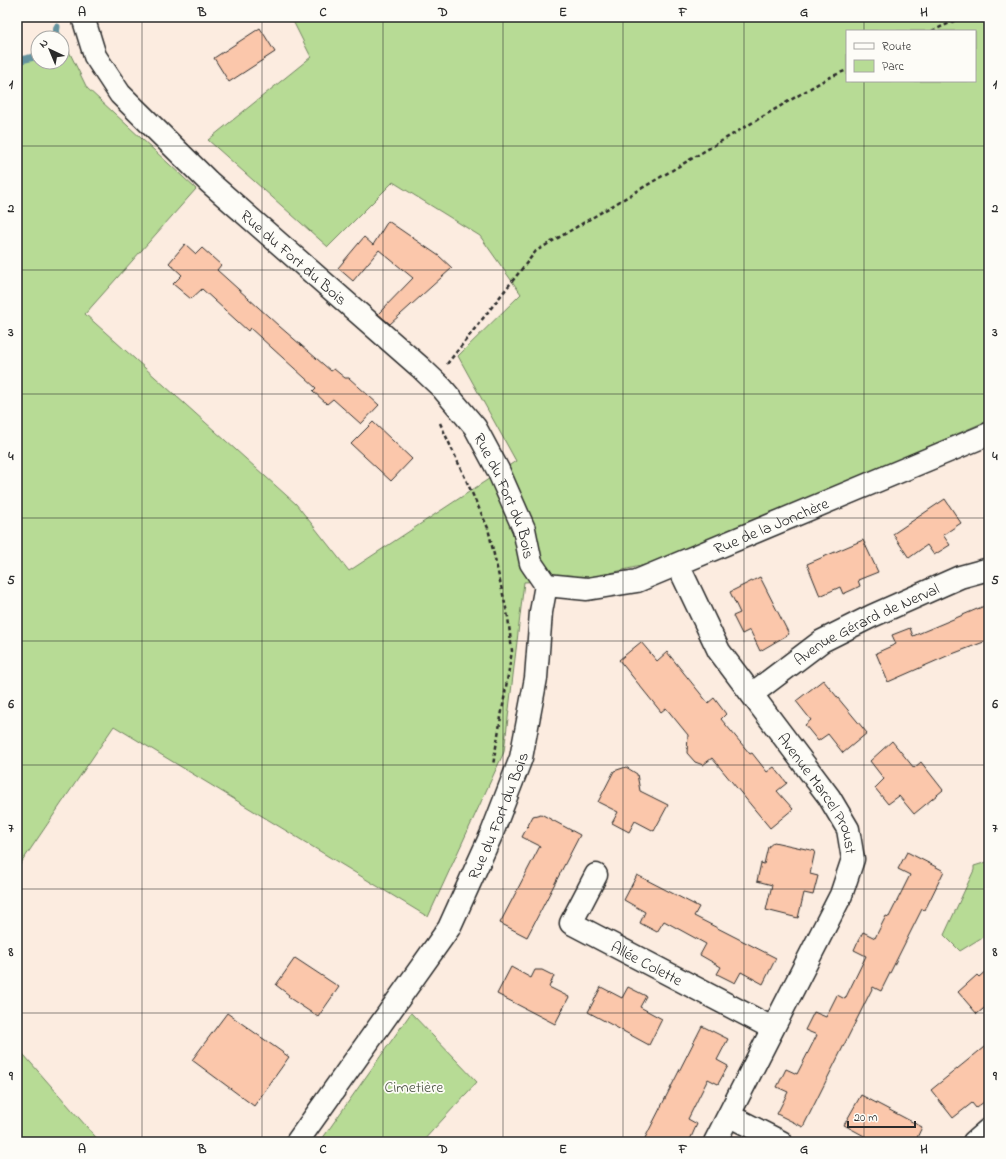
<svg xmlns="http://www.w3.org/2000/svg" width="1006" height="1159" font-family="'Indie Flower',sans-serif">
  <rect width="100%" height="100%" fill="#fcece0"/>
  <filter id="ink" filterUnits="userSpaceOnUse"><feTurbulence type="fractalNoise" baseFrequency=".025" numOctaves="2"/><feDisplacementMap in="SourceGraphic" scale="8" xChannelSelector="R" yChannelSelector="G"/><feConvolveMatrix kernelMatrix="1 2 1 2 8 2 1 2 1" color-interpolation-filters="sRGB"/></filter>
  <g filter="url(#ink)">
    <path fill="#b7db95" stroke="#718360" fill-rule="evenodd" d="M291,17H989V420L670,559L585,579L524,582L504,752L428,917L114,726L17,869V61L38,56V62H62V38H55L57,27L87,88L196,189L85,314L296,504L349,571L516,461L458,356L521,294L480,236L393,182L328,247L208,140L311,57ZM847,31H975V81H847Z
      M987,862L989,867V933L960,951L944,935L974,870V866Z
      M411,1013L477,1082L422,1142H320Z
      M17,1047L100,1142H17Z"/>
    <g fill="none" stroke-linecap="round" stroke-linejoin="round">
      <path stroke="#65939f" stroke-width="7" d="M55,38L57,27
        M17,61L38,56"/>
    </g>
    <path fill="#fbc7ab" stroke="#2b2b2b" d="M260,28L275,52L229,82L214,58Z
      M388,221L439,256L452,268L390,324L378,314L413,278L379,250L353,281L338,268L364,237L373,245Z
      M185,244L196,254L202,248L221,265L217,270L279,326L331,371L334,369L345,378H349L379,405L361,424L333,399L327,404L313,391L316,388L250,328L248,331L202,289L191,299L173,284L182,275L169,263Z
      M373,422L412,459L391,481L351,444Z
      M945,499L961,523L943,535L950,545L934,555L927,545L909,558L893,534Z
      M863,540L878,572L858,580L860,586L852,590L843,594L840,587L820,596L807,564Z
      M760,577L789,634L760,651L750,630L742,634L733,616L740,613L730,592Z
      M989,604V640L947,656L888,682L876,653L896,644L892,635L910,628L913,636Z
      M641,642L657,661L667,652L708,703L714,698L726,714L721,719L750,754L752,753L767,772L774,767L787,783L777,791L793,809L770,828L712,758L703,765L695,762L687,753L688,735L666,708L661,712L619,660Z
      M823,680L867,733L843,753L828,734L818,741L805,725L811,720L796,701Z
      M892,741L914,768L921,762L943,790L914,814L899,796L888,804L875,788L884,779L870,761Z
      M626,767L637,774L640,791L668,805L654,831L635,821L629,832L612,823L618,812L598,802L614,771Z
      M541,814L580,835L527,937L500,923L540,846L522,837L533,816Z
      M774,842L815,851L810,874L818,876L813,895L804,893L798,918L766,910L772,885L757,881L761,863L764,864L768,847Z
      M907,852L944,871L925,910L922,909L881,991L873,987L803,1127L777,1114L788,1092L777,1087L786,1069L797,1074L817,1035L805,1030L814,1012L826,1017L837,995L845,999L866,956L854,950L858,941L863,932L875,938L886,916L889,917L910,875L898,869Z
      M637,875L699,907L694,916L776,958L763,984L741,972L735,983L717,974L721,967L700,955L706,944L664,921L657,932L640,923L645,912L624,900Z
      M295,958L339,987L318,1017L288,997L289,995L276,985Z
      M511,967L531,978L535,970H542L554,976L549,987L569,997L555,1024L497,994Z
      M989,968V1004L977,1014L958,992L977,975L979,977Z
      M601,987L622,998L628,987L646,996L640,1007L662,1019L649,1045L588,1012Z
      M227,1013L289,1057L254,1106L192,1060Z
      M702,1026L728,1039L717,1060L728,1066L718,1084L708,1079L688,1119L697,1124L689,1142H643Z
      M989,1043V1098L976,1108L972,1103L953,1118L931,1090Z
      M861,1095L922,1127L915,1142H863L866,1137L844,1125Z"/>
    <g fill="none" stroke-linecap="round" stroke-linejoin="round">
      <defs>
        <g id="street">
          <path id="s1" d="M83,17L95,56L120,94L209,182L420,367L442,388L475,427L498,470L524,529L531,563L546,585"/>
          <path id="s2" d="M678,565L719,651L829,797L848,829L853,859L841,895L715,1142"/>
          <path id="s3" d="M752,694L822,641L872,616L960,577L989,569"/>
          <path id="s4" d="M596,875L571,923L772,1028"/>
          <path d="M730,1116L781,1142"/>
          <path d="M974,1142L989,1129"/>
        </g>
        <g id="secondary">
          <path id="s5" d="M297,1142L449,928L492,833L521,758L536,678L541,612L546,585L587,589L637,581L989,434"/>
        </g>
      </defs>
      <use href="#street" stroke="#2b2b2b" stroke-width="25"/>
      <use href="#secondary" stroke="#2b2b2b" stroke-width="25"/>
      <path stroke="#2b2b2b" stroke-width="2.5" stroke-dasharray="4 3" stroke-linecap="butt" d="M932,31L963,17
        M447,364L536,251L826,79L847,70
        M440,423L488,528L508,617L512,651L493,765"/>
      <use href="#street" stroke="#fdfcf7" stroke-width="22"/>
      <use href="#secondary" stroke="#fdfcf7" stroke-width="22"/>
    </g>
  </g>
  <path fill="none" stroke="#2b2b2b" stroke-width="1" stroke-opacity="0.55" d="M142,17V1142M262,17V1142M383,17V1142M503,17V1142M623,17V1142M744,17V1142M864,17V31M864,81V1142M17,146H989M17,270H989M17,394H989M17,518H989M17,641H989M17,765H989M17,889H989M17,1013H989"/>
  <g text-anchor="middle" stroke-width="3.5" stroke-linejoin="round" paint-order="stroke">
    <g font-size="16" fill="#2b2b2b" stroke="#fdfcf7">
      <text dy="6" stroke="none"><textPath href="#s1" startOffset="325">Rue du Fort du Bois</textPath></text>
      <text dy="6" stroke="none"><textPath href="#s1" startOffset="649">Rue du Fort du Bois</textPath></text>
      <text dy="6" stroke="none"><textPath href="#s5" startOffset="859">Rue de la Jonchère</textPath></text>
      <text dy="6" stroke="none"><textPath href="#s3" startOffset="135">Avenue Gérard de Nerval</textPath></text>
      <text dy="6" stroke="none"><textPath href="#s2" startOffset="270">Avenue Marcel Proust</textPath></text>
      <text dy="6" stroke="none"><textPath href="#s5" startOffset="385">Rue du Fort du Bois</textPath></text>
      <text dy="6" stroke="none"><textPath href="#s4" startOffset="140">Allée Colette</textPath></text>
    </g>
    <g font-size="16" fill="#4e5746" stroke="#fdfcf7">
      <text x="414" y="1092">Cimetière</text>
    </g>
  </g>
  <rect width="1006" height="1159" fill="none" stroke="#fdfcf7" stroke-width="44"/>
  <rect x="846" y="30" width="130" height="52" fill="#fdfcf7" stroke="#a9a8a5"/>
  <rect x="854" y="43" width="20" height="6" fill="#fdfcf7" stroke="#a9a8a5"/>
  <text x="882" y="50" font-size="12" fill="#2b2b2b">Route</text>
  <rect x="854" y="60" width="20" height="12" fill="#b7db95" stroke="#a9a8a5"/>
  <text x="882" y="70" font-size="12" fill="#2b2b2b">Parc</text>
  <g transform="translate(50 50) rotate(316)"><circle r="19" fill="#fdfcf7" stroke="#a9a8a5"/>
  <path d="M0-3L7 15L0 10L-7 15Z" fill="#2b2b2b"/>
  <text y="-6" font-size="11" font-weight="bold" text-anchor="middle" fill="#2b2b2b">N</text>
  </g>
  <path d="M848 1121v6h67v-6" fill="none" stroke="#2b2b2b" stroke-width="2"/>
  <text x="854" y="1121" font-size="12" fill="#2b2b2b" stroke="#fdfcf7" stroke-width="3" paint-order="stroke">20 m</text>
  <rect x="22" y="22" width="962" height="1115" fill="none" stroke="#2b2b2b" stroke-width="1.5"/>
  <g font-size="13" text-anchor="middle" font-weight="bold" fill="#2b2b2b">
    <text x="82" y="16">A</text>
    <text x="202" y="16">B</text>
    <text x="323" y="16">C</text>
    <text x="443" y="16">D</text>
    <text x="563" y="16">E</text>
    <text x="683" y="16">F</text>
    <text x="804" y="16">G</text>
    <text x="924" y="16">H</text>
    <text x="11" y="88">1</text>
    <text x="995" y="88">1</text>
    <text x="11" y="212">2</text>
    <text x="995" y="212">2</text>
    <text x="11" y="336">3</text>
    <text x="995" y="336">3</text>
    <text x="11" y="460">4</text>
    <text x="995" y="460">4</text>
    <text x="11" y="584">5</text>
    <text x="995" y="584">5</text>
    <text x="11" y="708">6</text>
    <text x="995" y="708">6</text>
    <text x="11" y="832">7</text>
    <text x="995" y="832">7</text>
    <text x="11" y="956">8</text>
    <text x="995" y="956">8</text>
    <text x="11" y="1080">9</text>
    <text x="995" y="1080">9</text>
    <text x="82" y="1153">A</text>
    <text x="202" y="1153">B</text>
    <text x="323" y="1153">C</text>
    <text x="443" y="1153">D</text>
    <text x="563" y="1153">E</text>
    <text x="683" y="1153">F</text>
    <text x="804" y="1153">G</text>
    <text x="924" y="1153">H</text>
  </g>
</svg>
